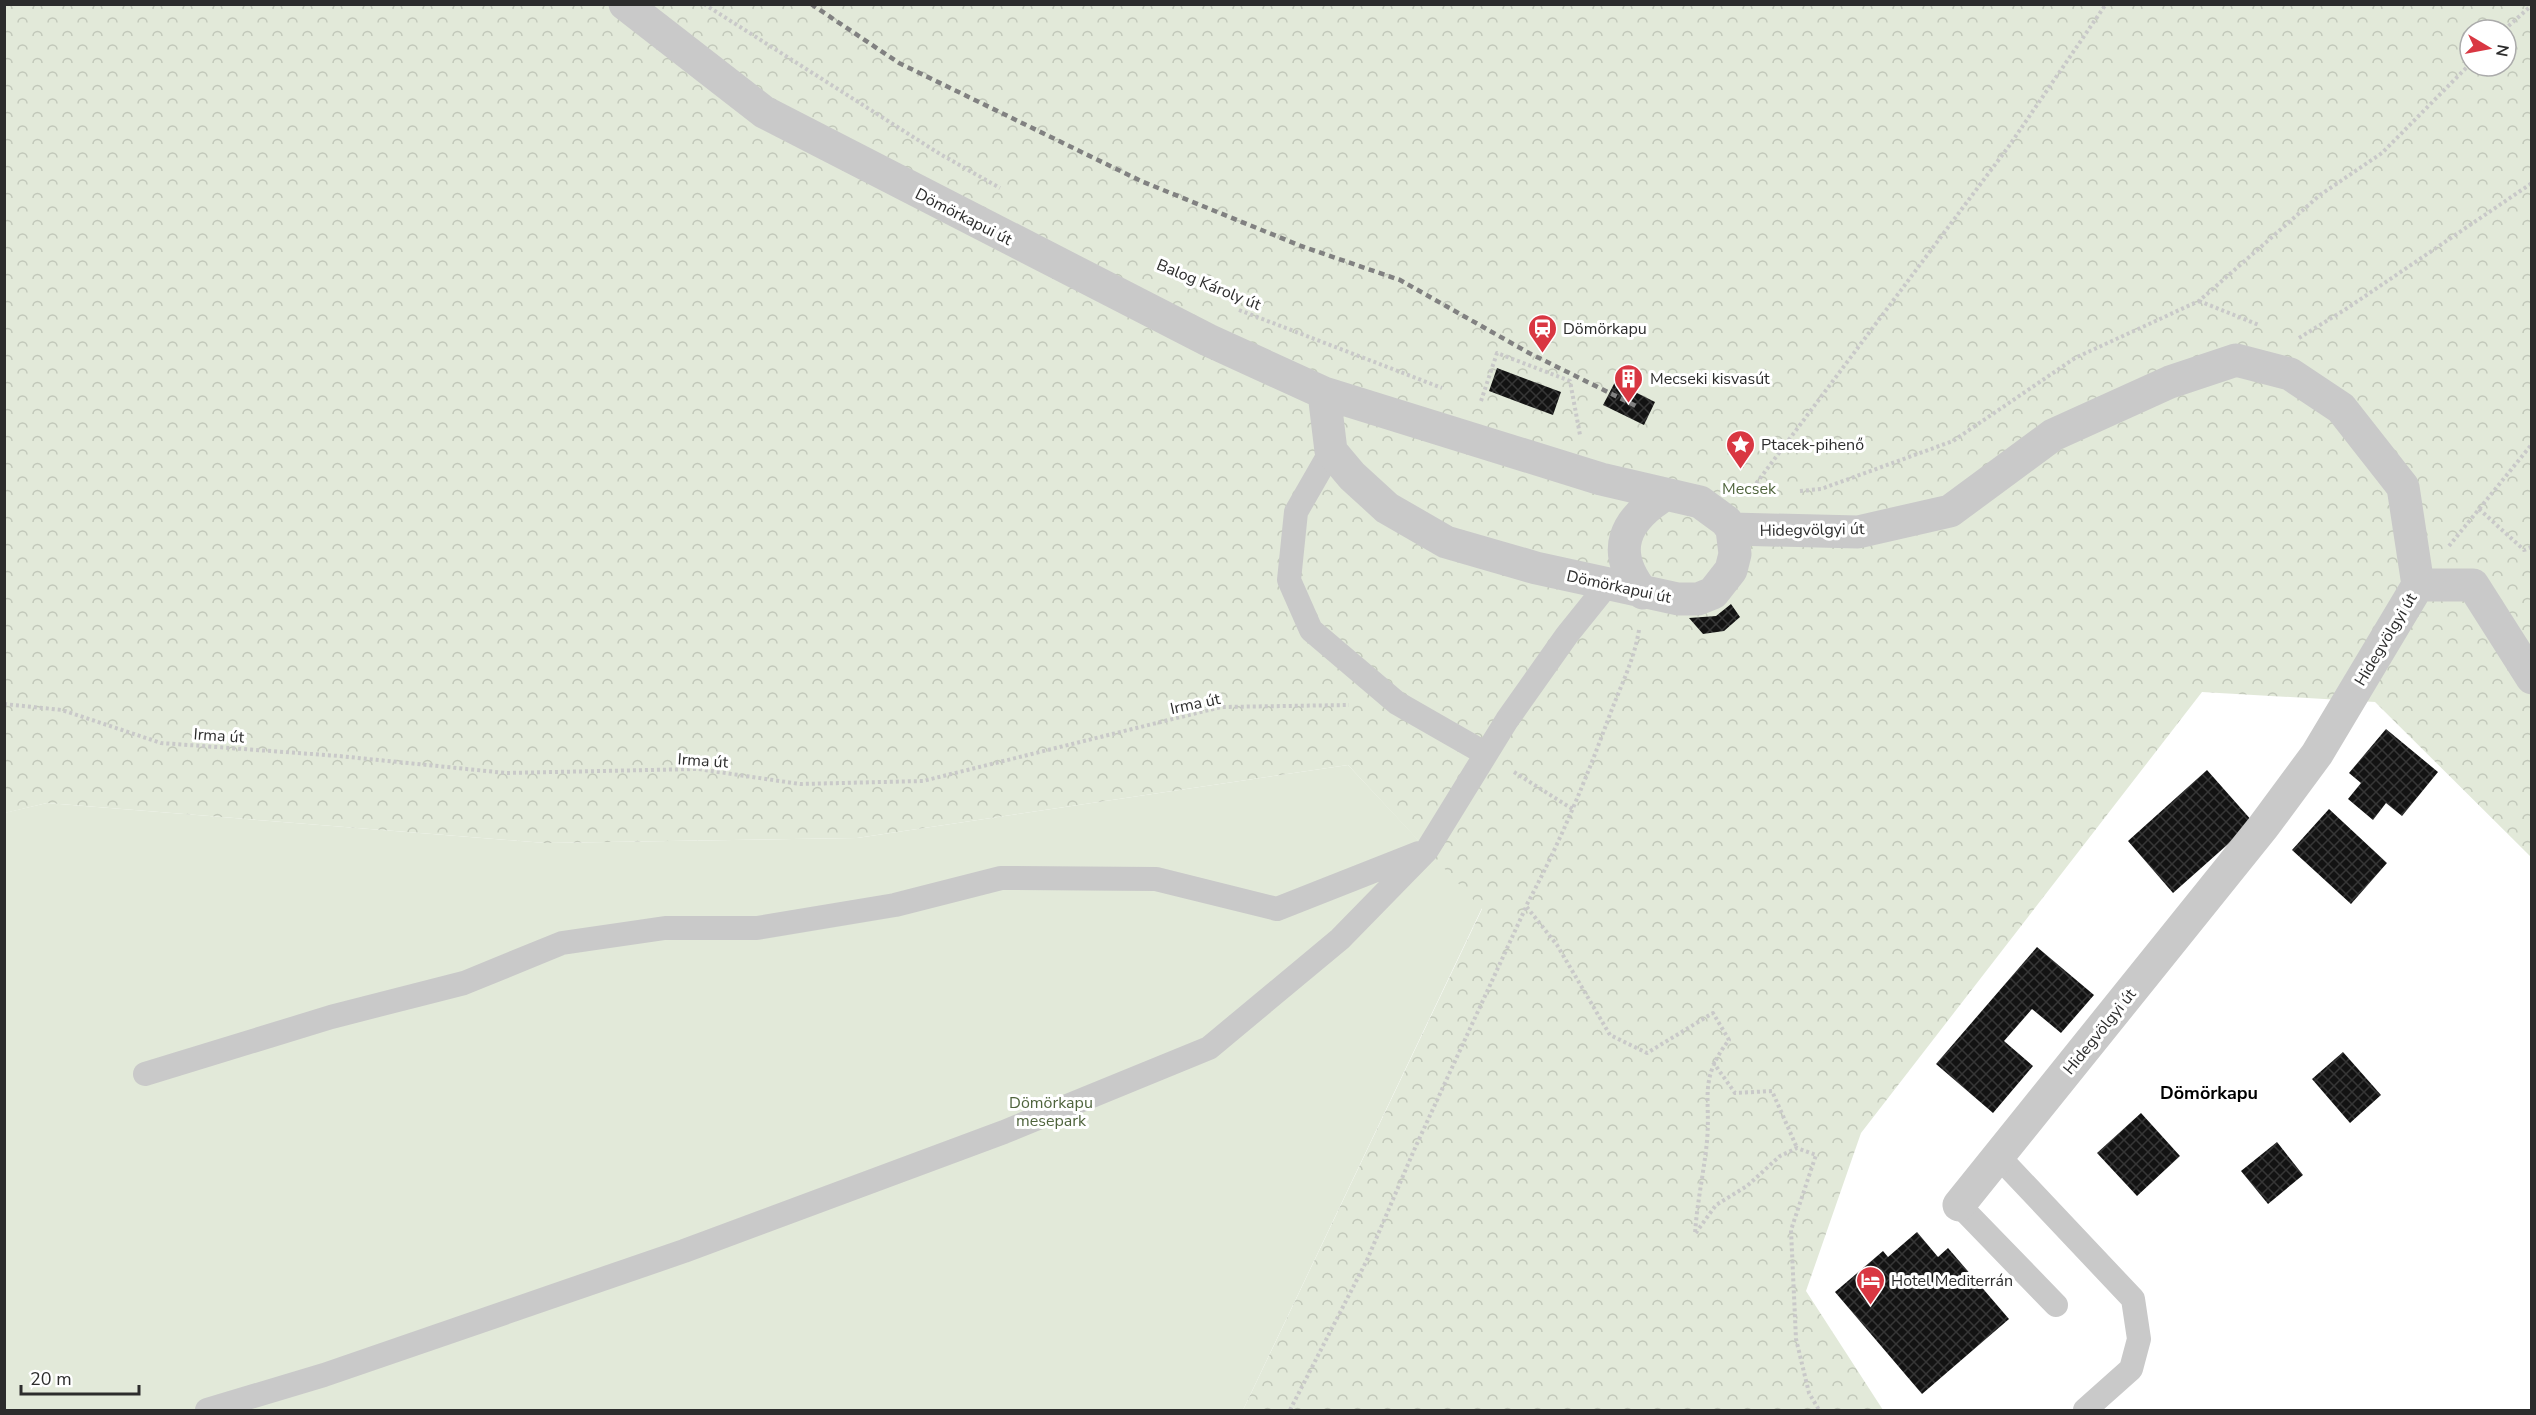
<svg xmlns="http://www.w3.org/2000/svg" width="2536" height="1415" font-family="'Nunito Sans',sans-serif">
  <defs>
    <pattern id="forest-crowns" width="20" height="18" patternUnits="userSpaceOnUse" patternTransform="scale(1.5)"><rect width="20" height="18" fill="#e2e9d9"/><path d="M2 6a3 3 0 1 1 6 0M12 15a3 3 0 1 1 6 0" fill="none" stroke="#c2c8ba"/></pattern>
    <pattern id="building-cross-hatch" width="8" height="8" patternUnits="userSpaceOnUse" patternTransform="scale(1.5)"><rect width="8" height="8" fill="#131313"/><path d="M0 0l8 8M0 8l8-8" fill="none" stroke="#363636"/></pattern>
  </defs>
  <rect width="100%" height="100%" fill="#fff"/>
  <path fill="#e2e9d9" d="M1348,765L1482,908L1243,1410H5L4,813L47,803L545,843L857,838Z"/>
  <path fill="url(#forest-crowns)" fill-rule="evenodd" d="M4,5H2531V857L2375,702L2202,692L1861,1133L1806,1291L1883,1410H1243L1482,909L1348,765L857,838L545,843L47,803L5,813ZM2470,30H2506V66H2470Z"/>
  <path fill="url(#building-cross-hatch)" d="M1497,368L1561,392L1553,415L1489,391Z
    M1615,382L1655,402L1644,425L1603,405Z
    M1731,604L1740,617L1724,631L1703,634L1689,618L1716,616Z
    M2386,729L2438,772L2402,816L2386,803L2373,820L2348,799L2361,783L2349,773Z
    M2207,770L2253,822L2173,893L2128,841Z
    M2329,809L2387,863L2351,904L2292,850Z
    M2037,947L2094,995L2061,1033L2032,1009L2004,1041L2033,1066L1993,1113L1936,1064Z
    M2343,1052L2381,1095L2350,1123L2312,1079Z
    M2141,1113L2180,1156L2137,1196L2097,1153Z
    M2277,1142L2303,1175L2268,1204L2241,1171Z
    M1917,1232L1938,1257L1948,1248L2009,1319L1922,1394L1835,1292L1883,1251L1888,1257Z"/>
  <g fill="none" stroke-linecap="round" stroke-linejoin="round">
    <path stroke="#c9c9c9" stroke-width="4" stroke-dasharray="3 3" stroke-linecap="butt" d="M704,4L940,154L1000,188
      M2504,30L2532,5
      M2199,301L2259,325
      M1239,310L1442,388
      M2299,338L2346,309L2532,183
      M1481,401L1497,353L1570,381L1580,435
      M1800,491L1821,489L1953,441L2075,358L2199,301L2320,195L2382,153L2470,64
      M1749,493L2009,146L2106,4
      M2479,509L2524,550L2532,547
      M2449,546L2532,444
      M1639,630C1634,661 1620,687 1609,717C1585,782 1559,845 1526,906L1557,945L1610,1035L1647,1053L1713,1013L1729,1040C1698,1080 1711,1097 1707,1141C1704,1172 1697,1202 1695,1234L1716,1205L1747,1186L1780,1156L1797,1148L1816,1155L1791,1230L1796,1339L1809,1393L1819,1410
      M4,704L62,710L161,743L339,756L506,773L698,769L800,784L923,781L1221,707L1349,705
      M1514,772L1574,810
      M1713,1062L1735,1093L1772,1091L1797,1148
      M1290,1410L1367,1260L1415,1148L1526,907"/>
    <path stroke="#c9c9c9" stroke-width="24" d="M1331,451L1296,512L1289,580L1311,630L1397,703L1486,754
      M145,1074L331,1017L464,983L562,943L665,928H757L895,905L1001,878L1156,879L1277,909L1419,853
      M1998,1156L2133,1299L2139,1339L2131,1369L2085,1410
      M1959,1205L2056,1305
      M207,1410L324,1375L684,1251L1004,1132L1209,1048L1340,939L1427,850L1507,720L1567,635L1608,584"/>
    <path stroke="#c9c9c9" stroke-width="33" d="M625,4L764,112L1208,340L1324,393L1601,479L1700,502L1726,521L1732,529L1735,554L1731,570L1713,593L1698,599H1678L1536,568L1446,542L1387,508L1352,476L1331,451L1324,393
      M1732,529L1858,532L1950,511L2053,435L2170,382L2236,360L2290,374L2341,408L2403,487L2418,585L2317,754L2263,827L1959,1205
      M2418,585H2473L2532,678
      M1643,593C1609,551 1624,520 1666,494"/>
    <path stroke="#818181" stroke-width="4.5" stroke-dasharray="6 4.5" stroke-linecap="butt" d="M811,4L899,63L1141,181L1301,246L1400,280L1529,353L1636,406"/>
  </g>
  <defs>
    <symbol id="station-pin" viewBox="-11 -11 22 30"><path d="M0 17L-7.5 6A9.5 9.5 0 1 1 7.5 6Z" fill="#d93742" stroke="#fff"/><path d="M-3-6H3Q5-6 5-4V2Q5 4 3 4L4.5 6H3L1.5 4h-3L-3 6H-4.5L-3 4Q-5 4-5 2V-4Q-5-6-3-6ZM-3.5-4v3h7v-3ZM-3.5 1v1.5H-2V1ZM2 1v1.5H3.5V1Z" fill="#fff"/></symbol>
    <symbol id="building-pin" viewBox="-11 -11 22 30"><path d="M0 17L-7.5 6A9.5 9.5 0 1 1 7.5 6Z" fill="#d93742" stroke="#fff"/><path d="M-4-6H4V6H1V3H-1V6H-4ZM-2.5-4.3h1.7v1.8h-1.7ZM.8-4.3h1.7v1.8H.8ZM-2.5-1h1.7V.8h-1.7ZM.8-1h1.7V.8H.8Z" fill="#fff"/></symbol>
    <symbol id="sight-pin" viewBox="-11 -11 22 30"><path d="M0 17L-7.5 6A9.5 9.5 0 1 1 7.5 6Z" fill="#d93742" stroke="#fff"/><path d="M0-6L1.8-2.2L6-1.7L2.9 1.2L3.7 5.4L0 3.3L-3.7 5.4L-2.9 1.2L-6-1.7L-1.8-2.2Z" fill="#fff"/></symbol>
    <symbol id="hotel-pin" viewBox="-11 -11 22 30"><path d="M0 17L-7.5 6A9.5 9.5 0 1 1 7.5 6Z" fill="#d93742" stroke="#fff"/><path d="M-6-4.5h1.5V1H6V5H4.5V3h-9V5H-6ZM-4 0a1.8 1.8 0 1 1 3.6 0ZM.5 0V-2.5h3Q6-2.5 6 0Z" fill="#fff"/></symbol>
  </defs>
  <g fill-rule="evenodd">
    <use href="#station-pin" x="1526" y="312" width="33" height="45"/>
    <use href="#building-pin" x="1612" y="362" width="33" height="45"/>
    <use href="#sight-pin" x="1724" y="428" width="33" height="45"/>
    <use href="#hotel-pin" x="1854" y="1264" width="33" height="45"/>
  </g>
  <g text-anchor="middle" stroke-width="6" stroke-linejoin="round" paint-order="stroke">
    <g font-size="16" fill="#2c2c2c" stroke="#fff">
      <text transform="translate(964 216) rotate(27)" y="6">Dömörkapui út</text>
      <text transform="translate(1209 284) rotate(22)" y="6">Balog Károly út</text>
      <text transform="translate(1812 529) rotate(-1)" y="6">Hidegvölgyi út</text>
      <text transform="translate(1619 586) rotate(12)" y="6">Dömörkapui út</text>
      <text transform="translate(2385 639) rotate(-59)" y="6">Hidegvölgyi út</text>
      <text transform="translate(1195 703) rotate(-12)" y="6">Irma út</text>
      <text transform="translate(219 735) rotate(4)" y="6">Irma út</text>
      <text transform="translate(703 760) rotate(4)" y="6">Irma út</text>
      <text transform="translate(2099 1031) rotate(-51)" y="6">Hidegvölgyi út</text>
    </g>
    <g font-size="16" fill="#2c2c2c" stroke="#fff" text-anchor="start">
      <text x="1563" y="334">Dömörkapu</text>
      <text x="1650" y="384">Mecseki kisvasút</text>
      <text x="1761" y="450">Ptacek-pihenő</text>
      <text x="1891" y="1286">Hotel Mediterrán</text>
    </g>
    <g font-size="16" fill="#4f643c" stroke="#fff">
      <text x="1749" y="494">Mecsek</text>
      <text x="1051" y="1108">Dömörkapu<tspan x="1051" dy="18">mesepark</tspan></text>
    </g>
    <g font-size="18" font-weight="bold" fill="#000" stroke="#fff">
      <text x="2209" y="1099">Dömörkapu</text>
    </g>
  </g>
  <rect width="2536" height="1415" fill="none" stroke="#2c2c2c" stroke-width="12"/>
  <g transform="translate(2488 48) rotate(100)"><circle r="28" fill="#ffffff" stroke="#ababab" stroke-width="1.5"/>
  <path d="M0-4.5L10 22L0 15L-10 22Z" fill="#d93742"/>
  <text y="-9" font-size="16" font-weight="bold" text-anchor="middle" fill="#2c2c2c">N</text>
  </g>
  <path d="M21 1385v9h118v-9" fill="none" stroke="#2c2c2c" stroke-width="3"/>
  <text x="30" y="1385" font-size="18" fill="#2c2c2c" stroke="#ffffff" stroke-width="4.5" paint-order="stroke">20 m</text>
</svg>
